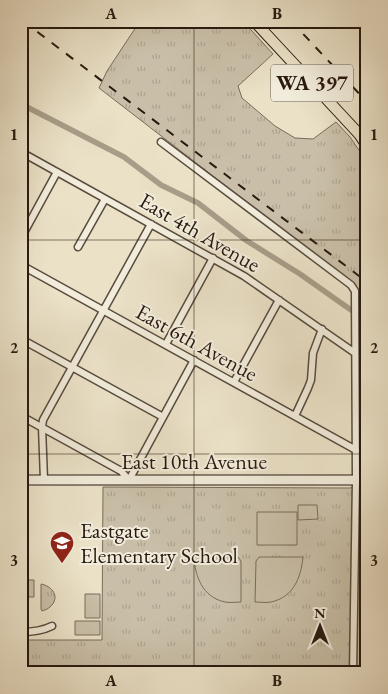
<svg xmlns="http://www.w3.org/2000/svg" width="388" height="694" font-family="'EB Garamond',serif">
  <defs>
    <pattern id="grass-tufts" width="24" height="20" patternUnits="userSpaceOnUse" patternTransform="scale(1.25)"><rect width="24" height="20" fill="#c9bfa8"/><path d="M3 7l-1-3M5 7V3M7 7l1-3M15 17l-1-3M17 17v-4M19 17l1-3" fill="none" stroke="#ada490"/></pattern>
  </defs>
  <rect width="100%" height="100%" fill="#eae1c7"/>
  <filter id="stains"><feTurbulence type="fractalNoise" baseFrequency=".004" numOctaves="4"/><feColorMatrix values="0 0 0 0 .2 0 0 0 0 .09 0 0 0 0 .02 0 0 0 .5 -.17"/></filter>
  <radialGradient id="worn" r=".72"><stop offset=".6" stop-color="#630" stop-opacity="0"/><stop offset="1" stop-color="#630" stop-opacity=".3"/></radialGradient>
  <path fill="url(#grass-tufts)" stroke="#786c5c" d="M140,21H243L273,54L238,86L242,98L275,126L295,138L313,139L336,122L350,137L367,162V310L359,306L358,292L353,284L99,88L107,71Z
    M362,324L367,326V474L364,473L362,470Z
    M367,486V673H21V640H102L103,487L349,488Z
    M41,584C52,586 61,597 50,607C48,609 45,610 42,611L41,609Z"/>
  <path fill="#c9bfa8" stroke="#786c5c" d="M298,505H317L318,519L298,520Z
    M257,512H297V545H257Z
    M194,556L238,557L241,561V602C236,602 230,603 225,602C202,597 195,576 194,556Z
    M259,557H303C301,577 294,597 271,602C266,603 260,602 255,602L256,561Z
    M21,580H34V597H21Z
    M85,594H100V618H85Z
    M75,621H100V635H75Z"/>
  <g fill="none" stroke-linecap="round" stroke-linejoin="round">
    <path stroke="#a89d89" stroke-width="5.5" d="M21,104L124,157L161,185L198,203L247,241L300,274L351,310
      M360,316L367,319"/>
    <defs>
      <path id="street" d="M161,142L351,285L355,291L356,480L353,673
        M21,152L244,276L355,353
        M21,238L57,172
        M78,247L105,199
        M21,265L356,450
        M21,339L163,417
        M166,344L213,258
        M234,382L279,300
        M21,416L121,471L129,480L194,360
        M295,416L308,388L311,380L313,353L322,329
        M44,480L42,427L43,420L151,224
        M21,632C33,632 42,631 52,626"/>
      <path id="secondary" d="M21,480H367"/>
      <path id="primary" d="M254,21L359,134L367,146"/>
    </defs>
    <use href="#street" stroke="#584b3e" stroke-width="9"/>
    <use href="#secondary" stroke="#281910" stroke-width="11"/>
    <use href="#primary" stroke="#281910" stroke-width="12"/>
    <use href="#street" stroke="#f1ecdb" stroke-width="6"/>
    <use href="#secondary" stroke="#f1ecdb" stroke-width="9"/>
    <use href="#primary" stroke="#eae1c7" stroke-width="10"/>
    <path stroke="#281910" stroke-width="2" stroke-dasharray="9 9" stroke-linecap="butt" d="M23,21L367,282
      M291,21L367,102"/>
  </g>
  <path fill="none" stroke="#281910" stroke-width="1" stroke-opacity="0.55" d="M194,21V673M21,240H367M21,454H367"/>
  <defs>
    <symbol id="school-pin" viewBox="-11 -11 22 30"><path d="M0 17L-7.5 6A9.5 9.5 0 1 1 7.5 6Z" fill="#8f2418" stroke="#f1ecdb"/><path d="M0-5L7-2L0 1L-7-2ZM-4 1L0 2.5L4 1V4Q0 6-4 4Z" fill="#fff"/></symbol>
  </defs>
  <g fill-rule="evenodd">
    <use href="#school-pin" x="48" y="529" width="28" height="38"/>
  </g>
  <g text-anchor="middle" stroke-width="4" stroke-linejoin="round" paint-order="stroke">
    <rect fill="#f1ecdb" stroke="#64584d" stroke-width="1" x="271" y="64.5" width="82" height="37" rx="4"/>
    <g font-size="21" font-weight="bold" fill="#281910">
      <text x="312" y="90">WA 397</text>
    </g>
    <g font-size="22" fill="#281910" stroke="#f1ecdb">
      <text transform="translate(200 232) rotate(30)" y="8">East 4th Avenue</text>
      <text transform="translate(197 342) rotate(29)" y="8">East 6th Avenue</text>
      <text x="194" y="469">East 10th Avenue</text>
    </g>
    <g font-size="22" fill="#281910" stroke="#f1ecdb" text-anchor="start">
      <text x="80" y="538">Eastgate<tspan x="80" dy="25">Elementary School</tspan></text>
    </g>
  </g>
  <rect width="388" height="694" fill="none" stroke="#eae1c7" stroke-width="55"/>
  <g transform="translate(320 626)" stroke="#f1ecdb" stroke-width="4" paint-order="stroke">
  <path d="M0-4L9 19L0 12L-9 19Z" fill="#281910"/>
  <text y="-8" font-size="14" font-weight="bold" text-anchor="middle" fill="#281910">N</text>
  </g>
  <rect x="28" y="28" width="332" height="638" fill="none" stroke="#281910" stroke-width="2"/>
  <g font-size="16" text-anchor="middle" font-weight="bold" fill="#281910">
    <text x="111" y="19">A</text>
    <text x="277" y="19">B</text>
    <text x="14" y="140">1</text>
    <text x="374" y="140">1</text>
    <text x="14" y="353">2</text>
    <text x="374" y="353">2</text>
    <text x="14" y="566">3</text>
    <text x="374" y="566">3</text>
    <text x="111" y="686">A</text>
    <text x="277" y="686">B</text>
  </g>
  <rect width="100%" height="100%" filter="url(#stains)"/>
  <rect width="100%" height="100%" fill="url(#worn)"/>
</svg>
